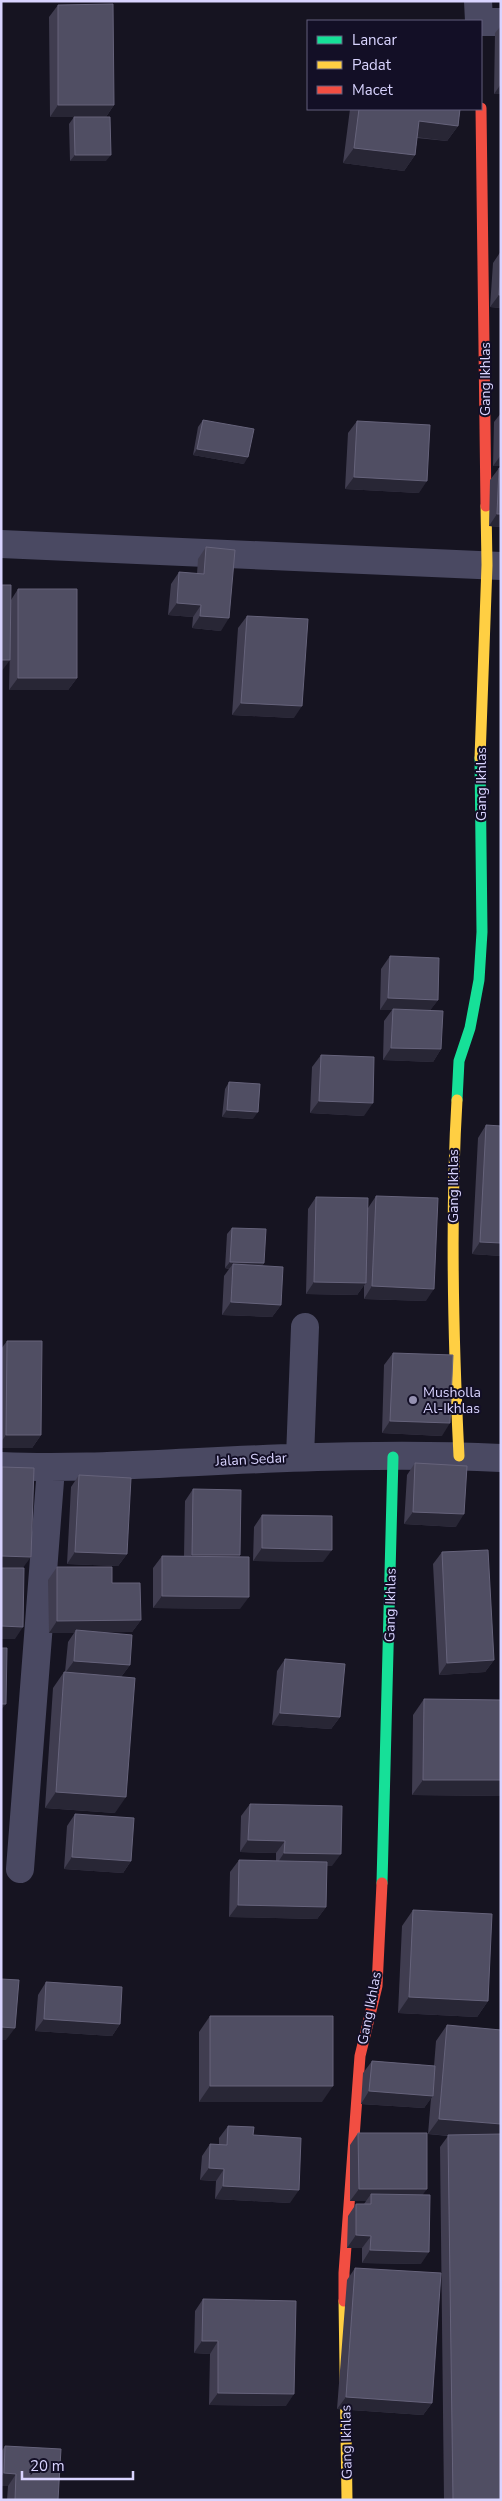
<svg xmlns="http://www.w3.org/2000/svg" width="502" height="2501" font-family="'Nunito Sans',sans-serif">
  <rect width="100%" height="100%" fill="#161421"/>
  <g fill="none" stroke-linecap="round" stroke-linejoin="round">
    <path stroke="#4a4962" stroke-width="28" d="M478,1L479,21
      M481,22H501
      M1,544L501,566
      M300,1457L305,1327
      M1,1466C67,1469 132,1465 198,1462C299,1457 400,1453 501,1458
      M20,1869L51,1468"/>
    <path stroke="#16e098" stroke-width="11" d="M457,1100L459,1061L470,1028L479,980L482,932L480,758
      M382,1883L393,1457"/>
    <path stroke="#ffcf43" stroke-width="11" d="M480,758L487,565L486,506
      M457,1100C450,1218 453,1338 459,1456
      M344,2301L347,2500"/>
    <path stroke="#f24e42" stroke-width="11" d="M481,108L486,506
      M344,2301V2273L360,2056L377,1986L382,1883"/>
  </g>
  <path fill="#403d50" d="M58,5L114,105L106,117H50L49,17Z
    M501,26V94H494L495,33Z
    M350,109H460L458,126L447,141L417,138L415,155L404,171L343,163Z
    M74,117L106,161H70L69,124Z
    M501,251V308L490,307L493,263Z
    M501,413V466H493L494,422Z
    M203,420L244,464L193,455L198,427Z
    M357,421L419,493L345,489L348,433Z
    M499,468H501V527L489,526L490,480Z
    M206,547L221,631L192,628L193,617L168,615L171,584L179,572L197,574L198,559Z
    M18,589L77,678L68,690H9L11,600Z
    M247,616L294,718L232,715L238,628Z
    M390,956L438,1000L430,1010L441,1049L433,1062L383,1060L384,1021L392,1010H380L381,969Z
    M321,1055L364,1116L310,1113L312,1067Z
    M229,1082L253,1119L222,1117L225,1089Z
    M486,1125L501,1256L472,1254L478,1138Z
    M376,1196L426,1301L364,1299V1285L357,1295L306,1294L308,1209L316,1197L368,1208Z
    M232,1228L264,1263L262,1266L281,1305L272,1317L222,1315L224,1276L229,1269L225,1268L227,1234Z
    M7,1341L41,1435L32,1448H1V1349Z
    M393,1353L442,1436L382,1433L384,1365Z
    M415,1463L456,1527L404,1524L407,1475Z
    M79,1475L127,1554L118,1566L67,1564L71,1487Z
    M193,1489L240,1555L239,1557L240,1609L153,1608V1568L162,1556H184L185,1501Z
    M262,1515L323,1562L253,1561L254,1527Z
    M442,1552L494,1660L485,1672L439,1675L433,1564Z
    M57,1567L112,1583L141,1620L132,1632H101L130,1665L121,1677L115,1813L45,1808L53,1688L64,1672H65L68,1642L74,1633H49L48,1580Z
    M285,1659L340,1717L331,1729L272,1725L277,1671Z
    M424,1699L501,1700V1796L412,1795L413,1715Z
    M250,1804L332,1866H327L326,1907L317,1919L229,1917L230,1872L239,1860L276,1861V1853L240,1852L241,1816Z
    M75,1814L131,1861L123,1873L64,1869L67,1826Z
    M413,1910L488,2001L477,2017L398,2013L402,1926Z
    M46,1982L120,2024L112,2036L35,2031L38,1995Z
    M210,2016L322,2102H199V2032Z
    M447,2025L501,2500H444L440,2147L448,2136L428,2134L431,2098L424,2108L361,2104L363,2073L372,2061L434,2066L436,2041Z
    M228,2126L253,2135L290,2203L215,2199L216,2181L200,2180L202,2156L210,2144L219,2145V2138Z
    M358,2133L423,2195L421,2264L362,2263V2248H347L348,2216L356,2204H364L366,2201H350V2145Z
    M355,2268L432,2403L423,2415L337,2409L347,2280Z
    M203,2299L286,2406L209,2405L210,2354L194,2353L195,2311Z
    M5,2446L58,2500H7L8,2486H1V2452Z"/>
  <path fill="#282635" d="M501,84V94H494Z
    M58,105H114L106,117H50Z
    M419,121L458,126L447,141L408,136Z
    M354,148L415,155L404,171L343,163Z
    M75,155H111L106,161H70Z
    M499,295H501V308L490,307Z
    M197,449L248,457L244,464L193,455Z
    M501,455V466H493Z
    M354,477L427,481L419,493L345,489Z
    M497,514H501V527L489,526Z
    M177,603L201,605L193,617L168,615Z
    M200,616L229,618L221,631L192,628Z
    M1,660H10L1,672Z
    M18,678H77L68,690H9Z
    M241,703L302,706L294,718L232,715Z
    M388,998L438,1000L429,1012L393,1009L392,1010H380Z
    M391,1048L441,1049L433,1062L383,1060Z
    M319,1101L373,1103L364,1116L310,1113Z
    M227,1110L258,1112L253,1119L222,1117Z
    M480,1242L501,1243V1256L472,1254Z
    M230,1262L264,1263L259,1270L233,1264L229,1269L225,1268Z
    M314,1282L366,1283L357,1295L306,1294Z
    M372,1286L434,1289L426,1301L364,1299Z
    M231,1302L281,1305L272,1317L222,1315Z
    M390,1421L450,1423L442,1436L382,1433Z
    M6,1435H41L32,1448H1V1442Z
    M413,1512L464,1514L456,1527L404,1524Z
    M262,1548L332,1550L323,1562L253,1561Z
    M75,1552L127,1554L118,1566L67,1564Z
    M192,1555H240L231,1567H184Z
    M1,1556L31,1557L22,1569L1,1568Z
    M162,1596L249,1597L240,1609L153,1608Z
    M141,1620L132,1632L76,1633V1630L74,1633H49L57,1621Z
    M1,1626L23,1627L15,1639H1Z
    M494,1660L485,1672L439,1675L447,1663Z
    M74,1661L130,1665L121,1677L65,1673Z
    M1,1704H6L1,1710Z
    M280,1713L340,1717L331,1729L272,1725Z
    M423,1780H501V1796L412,1795Z
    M56,1792L126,1797L115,1813L45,1808Z
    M248,1840L285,1841L276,1853L240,1852Z
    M284,1853L341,1854L332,1866L276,1865Z
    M72,1857L131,1861L123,1873L64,1869Z
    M238,1905L326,1907L317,1919L229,1917Z
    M409,1997L488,2001L477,2017L398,2013Z
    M44,2019L120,2024L112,2036L35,2031Z
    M1,2027L15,2028L6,2040H1Z
    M210,2086H333L322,2102H199Z
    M369,2091L433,2096L424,2108L361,2104Z
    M439,2119L501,2124V2140L428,2134Z
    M209,2168L224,2169L216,2181L200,2180Z
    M223,2186L299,2190L290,2203L215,2199Z
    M359,2189H427L418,2201L371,2194L366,2201H350Z
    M356,2235L371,2236L362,2248H347Z
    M370,2250L429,2252L421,2264L362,2263Z
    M202,2341H218L210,2354L194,2353Z
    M218,2393L294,2394L286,2406L209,2405Z
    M346,2397L432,2403L423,2415L337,2409Z
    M4,2473L16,2474L8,2486H1V2477Z"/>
  <path fill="#504e63" stroke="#66637b" d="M113,4L114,105H58V5Z
    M359,109H460L458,126L419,121L415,155L354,148Z
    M74,117H110L111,155H75Z
    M501,260V295H499Z
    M203,420L254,429L248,457L197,449Z
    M357,421L430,425L427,481L354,477Z
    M499,468H501V514H497Z
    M206,547L235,550L229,618L200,616L201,605L177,603L179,572L204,574Z
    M1,585H11L10,660H1Z
    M18,589H77V678H18Z
    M247,616L308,619L302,706L241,703Z
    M390,956L439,958L438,1000L388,998Z
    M393,1009L443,1011L441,1049L391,1048Z
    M321,1055L374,1057L373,1103L319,1101Z
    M229,1082L260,1084L258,1112L227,1110Z
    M486,1125L501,1126V1243L480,1242Z
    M376,1196L438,1198L434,1289L372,1286Z
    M316,1197L368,1198L366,1283L314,1282Z
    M232,1228L266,1229L264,1263L230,1262Z
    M233,1264L283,1267L281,1305L231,1302Z
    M7,1341H42L41,1435H6Z
    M393,1353L453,1355L450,1423L390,1421Z
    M415,1463L467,1466L464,1514L413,1512Z
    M2,1467L34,1468L31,1557L1,1556Z
    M79,1475L131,1478L127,1554L75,1552Z
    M193,1489L241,1490L240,1555H192Z
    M262,1515L332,1516V1550L262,1548Z
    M488,1550L494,1660L447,1663L442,1552Z
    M162,1556L249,1557V1597L162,1596Z
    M57,1567H112V1583H140L141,1620L57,1621Z
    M1,1568H24L23,1627L1,1626Z
    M76,1630L132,1635L130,1665L74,1661Z
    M1,1648H7L6,1704H1Z
    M285,1659L345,1664L340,1717L280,1713Z
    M64,1672L135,1678L126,1797L56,1792Z
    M424,1699L501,1700V1780H423Z
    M250,1804L342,1806L341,1854L284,1853L285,1841L248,1840Z
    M75,1814L134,1818L131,1861L72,1857Z
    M239,1860L327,1862L326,1907L238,1905Z
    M413,1910L492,1914L488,2001L409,1997Z
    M1,1979L19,1980L15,2028L1,2027Z
    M46,1982L122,1987L120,2024L44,2019Z
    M210,2016H333V2086H210Z
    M447,2025L501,2030V2124L439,2119Z
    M372,2061L435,2066L433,2096L369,2091Z
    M228,2126L254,2127L253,2135L301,2138L299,2190L223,2186L224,2169L209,2168L210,2144L227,2145Z
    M358,2133H427V2189H359Z
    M501,2134V2500H453L448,2135Z
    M371,2194L430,2195L429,2252L370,2250L371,2236L356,2235V2204H371Z
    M355,2268L441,2273L432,2403L346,2397Z
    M203,2299L296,2301L294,2394L218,2393V2341H202Z
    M5,2446L61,2449L58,2500H15L16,2474L4,2473Z"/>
  <circle fill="#9591b1" stroke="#130f26" stroke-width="2" cx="413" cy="1400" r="5"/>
  <g text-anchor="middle" stroke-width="4" stroke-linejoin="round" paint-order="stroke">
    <g font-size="14" fill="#d9d4ff" stroke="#130f26">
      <text transform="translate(485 379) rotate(-90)" y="5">Gang Ikhlas</text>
      <text transform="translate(481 784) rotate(-90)" y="5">Gang Ikhlas</text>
      <text transform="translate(453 1186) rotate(-90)" y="5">Gang Ikhlas</text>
      <text transform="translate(251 1459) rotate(-3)" y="5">Jalan Sedar</text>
      <text transform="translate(390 1605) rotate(-89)" y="5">Gang Ikhlas</text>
      <text transform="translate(369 2008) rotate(-79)" y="5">Gang Ikhlas</text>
      <text transform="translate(346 2442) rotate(-91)" y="5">Gang Ikhlas</text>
    </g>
    <g font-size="14" fill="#d9d4ff" stroke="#130f26" text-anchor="start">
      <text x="423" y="1397">Musholla<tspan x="423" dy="16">Al-Ikhlas</tspan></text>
    </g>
  </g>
  <rect width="502" height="2501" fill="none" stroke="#d9d4ff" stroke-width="5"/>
  <rect x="307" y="20" width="175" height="90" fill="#130f26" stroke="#625e7d"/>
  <rect x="317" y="36" width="25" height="8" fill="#16e098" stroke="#625e7d"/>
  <text x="352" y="45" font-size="15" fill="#d9d4ff">Lancar</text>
  <rect x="317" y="61" width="25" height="8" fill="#ffcf43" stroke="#625e7d"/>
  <text x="352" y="70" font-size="15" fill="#d9d4ff">Padat</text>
  <rect x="317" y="86" width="25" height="8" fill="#f24e42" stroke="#625e7d"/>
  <text x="352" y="95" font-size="15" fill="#d9d4ff">Macet</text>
  <path d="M22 2471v8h111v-8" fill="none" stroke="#d9d4ff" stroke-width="2.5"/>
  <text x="30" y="2471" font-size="15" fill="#d9d4ff" stroke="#130f26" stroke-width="4" paint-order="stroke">20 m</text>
</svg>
